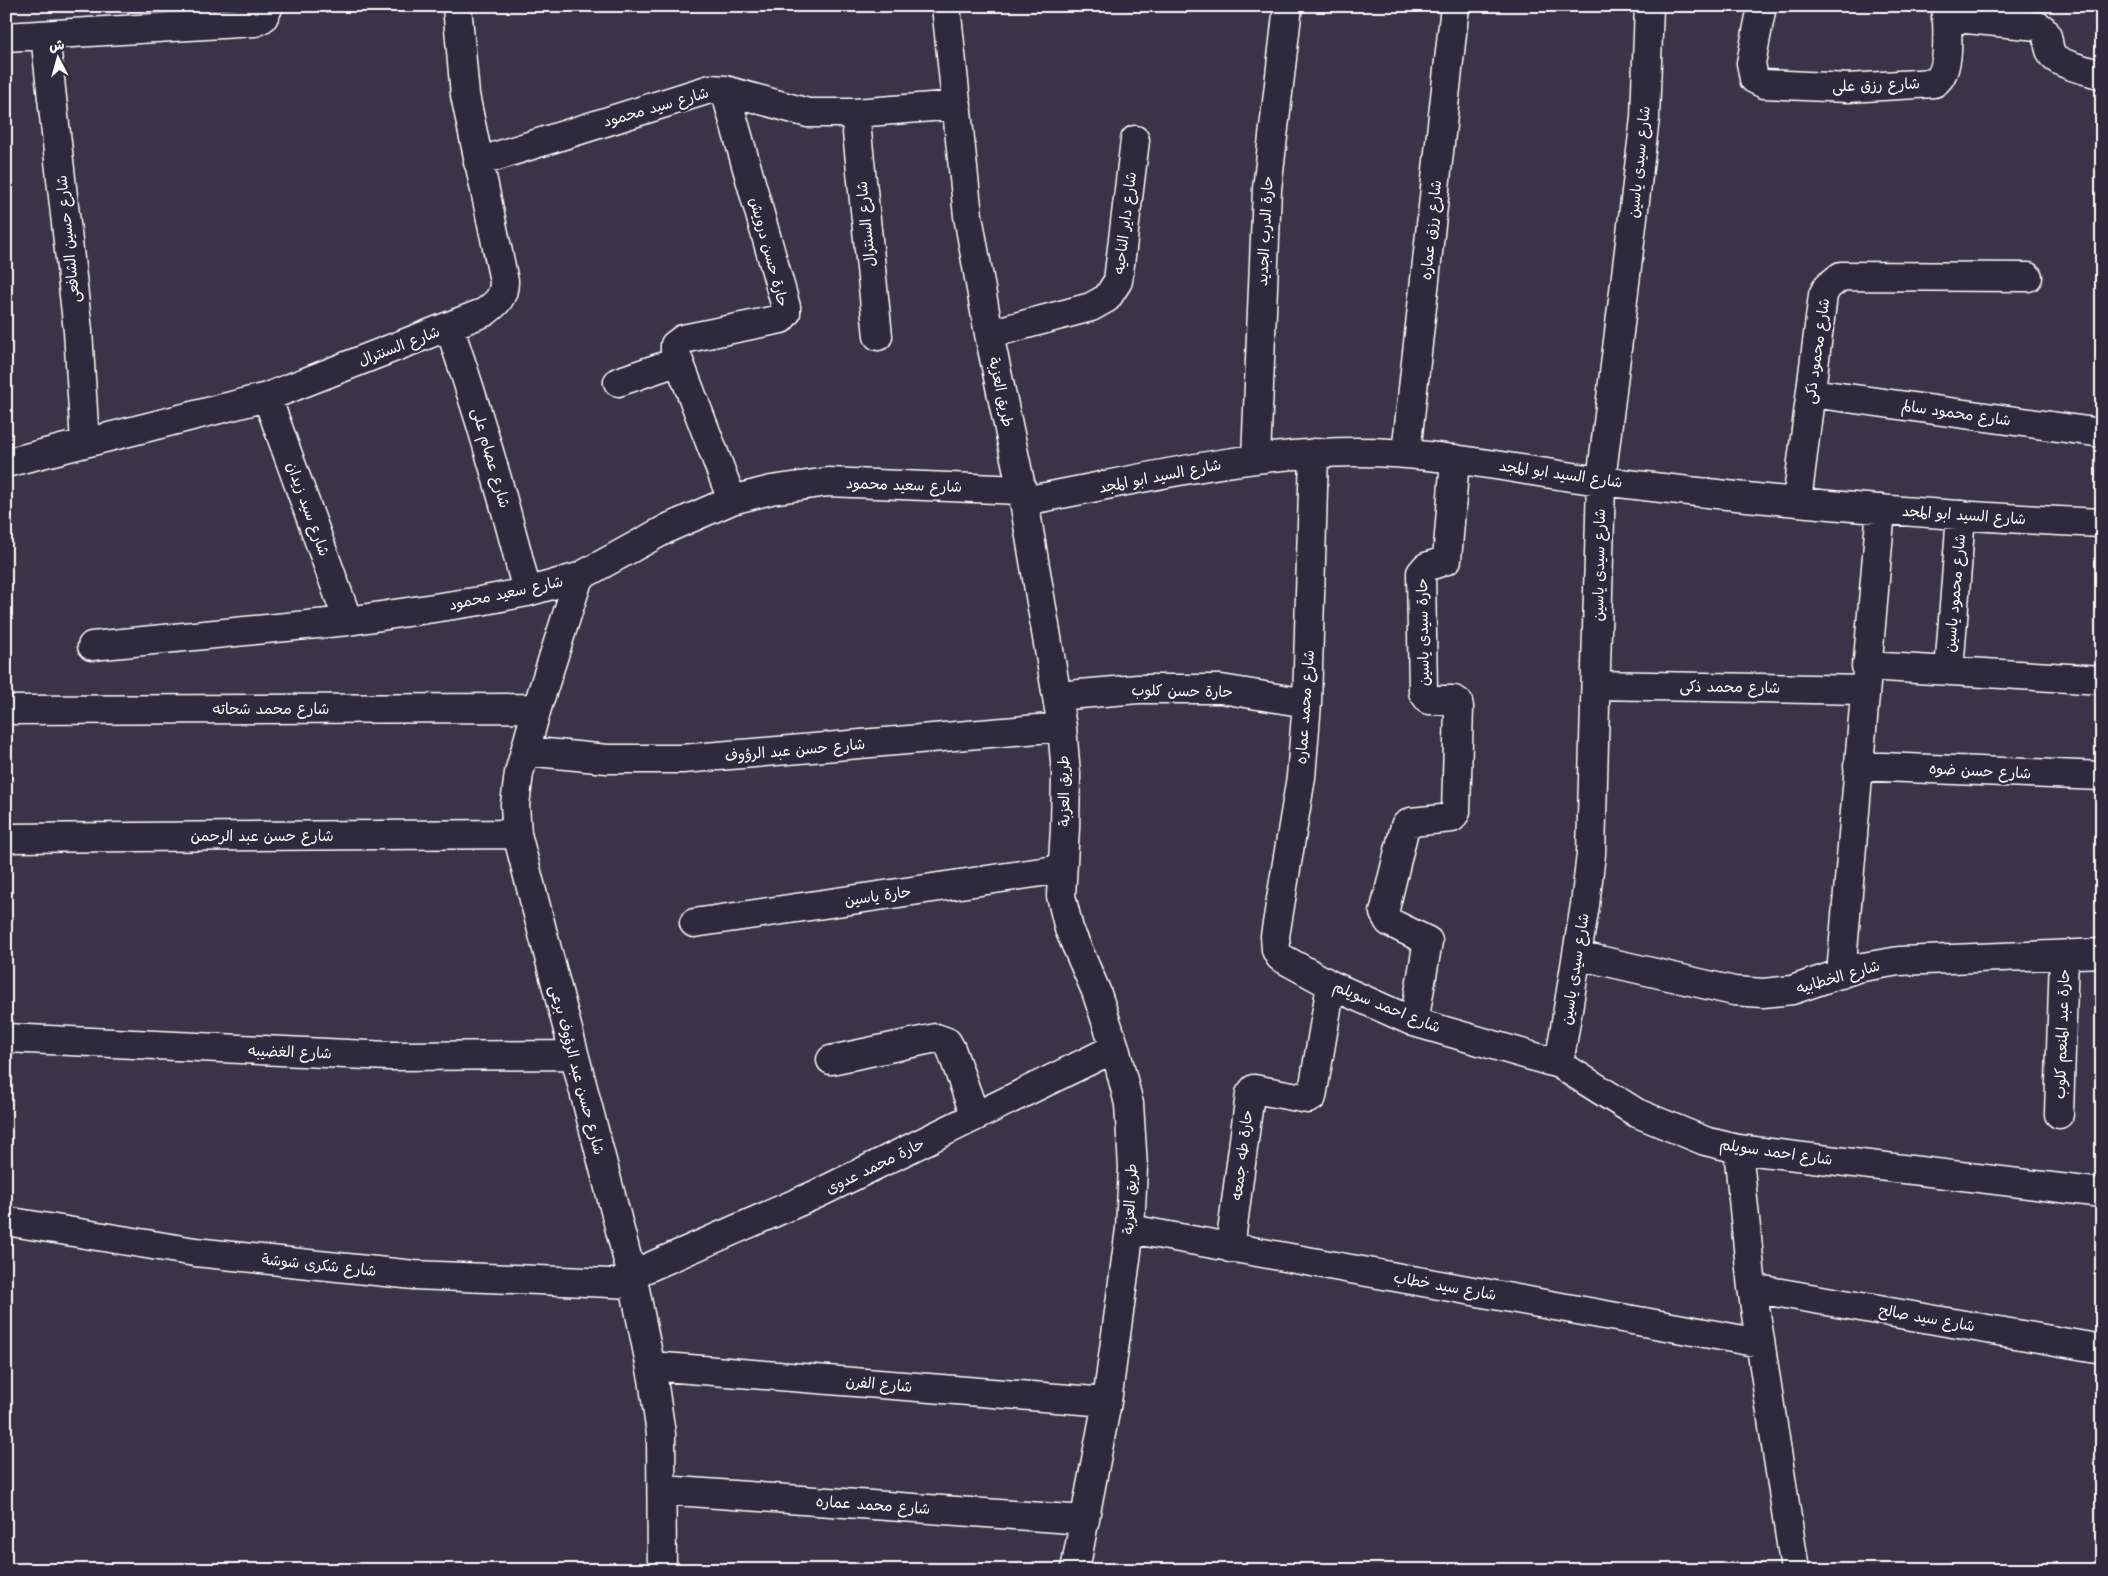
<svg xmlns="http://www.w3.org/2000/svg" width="2108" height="1576" font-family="'Comic Neue','Playpen Sans Arabic',sans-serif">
  <rect width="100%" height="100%" fill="#3b3448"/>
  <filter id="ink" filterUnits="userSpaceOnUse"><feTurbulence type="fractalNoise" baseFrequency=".02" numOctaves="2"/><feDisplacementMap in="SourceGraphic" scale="10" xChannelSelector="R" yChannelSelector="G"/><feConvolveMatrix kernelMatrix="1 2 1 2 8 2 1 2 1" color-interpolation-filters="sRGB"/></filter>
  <g filter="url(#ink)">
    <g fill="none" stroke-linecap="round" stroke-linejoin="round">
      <defs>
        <path id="street" d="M946,6L968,216L989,334L1024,501L1062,727L1066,774L1065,828L1061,896L1069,929L1096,991L1115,1048L1129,1104L1133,1167L1130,1229L1107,1402L1075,1570
          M1762,6L1751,63L1754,79L1764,84L1848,88L1934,83C1953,72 1946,26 1947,6
          M1946,17L2038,26C2052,32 2045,46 2053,56C2061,65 2090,71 2102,75
          M45,35L78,331L85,443
          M6,37L255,22L263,18L269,6
          M725,90L786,307V313L781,319L683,339L675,345V351L732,500
          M855,113L878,336
          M478,162L710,89L725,90L808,113H855L957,105
          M449,326C479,414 505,502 527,592
          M989,334L1091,307L1107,298L1118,281L1135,140
          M618,382L679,361
          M1811,393L2102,433
          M267,397L348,621
          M1314,453L1307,703L1301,777L1275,936L1276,950L1280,957L1331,985L1414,1022L1559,1064L1637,1113L1705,1141L1738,1149L2102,1193
          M1406,453L1455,6
          M1256,458L1267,189L1288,6
          M6,463L267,397L485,312C497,303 504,297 504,281L465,95L457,6
          M1024,501C1134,481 1245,452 1358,452C1440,452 1520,471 1602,481C1767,501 1935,516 2102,523
          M1797,501L1823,295L1827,287L1841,276L2028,277
          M579,577L537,708L519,773L515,805L517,834L634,1284L653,1379L661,1434L662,1570
          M92,646L348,621L480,601L527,592L579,577L668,528L732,500L771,490L828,482L1021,490
          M1866,666L2102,680
          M1949,671L1961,515
          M1596,685L1865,690
          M1057,696L1138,689H1221L1307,703
          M6,710L537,708
          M526,751L607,759H682L1062,727
          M1858,766L2102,776
          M6,838L517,834
          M694,923L1062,869
          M1577,955L1734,991L1763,993L1792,990L1857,968L1899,961L2102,953
          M1841,974L1881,509
          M1414,1022L1428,941L1389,922L1384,913L1405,826L1411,822L1452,818L1456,812L1459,707L1458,702L1454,700H1429L1423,692L1421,573L1426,567L1447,560L1455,459
          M6,1038L389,1056L573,1055
          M831,1060L936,1038L947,1042L951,1049L975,1116
          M1559,1064L1585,905L1591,854L1601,481L1645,118L1649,6
          M2059,1114L2064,955
          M1738,1149L1752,1288L1795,1570
          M6,1221L195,1252L414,1275L634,1284
          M1130,1229L1760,1343
          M1230,1248L1250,1094L1254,1089L1308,1099L1312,1097L1331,985
          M631,1275L817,1194L1115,1048
          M1752,1288L2102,1349
          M651,1366L1107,1402
          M662,1490L1085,1520"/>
      </defs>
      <use href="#street" stroke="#fff" stroke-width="31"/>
      <use href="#street" stroke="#2f2a3d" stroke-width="28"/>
    </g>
  </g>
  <g text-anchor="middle" stroke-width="4.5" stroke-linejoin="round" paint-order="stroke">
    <g font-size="15" fill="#fff" stroke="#2f2a3d">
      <text transform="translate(1876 85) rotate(-2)" y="5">شارع رزق على</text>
      <text transform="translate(656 107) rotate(-16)" y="5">شارع سيد محمود</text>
      <text transform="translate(1639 162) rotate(-84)" y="5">شارع سيدى ياسين</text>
      <text transform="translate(1125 223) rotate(-83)" y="5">شارع داير الناحيه</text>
      <text transform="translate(866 224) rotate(-96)" y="5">شارع السنترال</text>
      <text transform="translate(1431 230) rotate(-84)" y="5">شارع رزق عماره</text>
      <text transform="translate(1265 231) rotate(-87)" y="5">حارة الدرب الجديد</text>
      <text transform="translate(68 239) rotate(-96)" y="5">شارع حسين الشافعى</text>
      <text transform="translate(769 252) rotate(75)" y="5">حارة حسن درويش</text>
      <text transform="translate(399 346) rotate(-21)" y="5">شارع السنترال</text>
      <text transform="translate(1817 351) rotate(-82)" y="5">شارع محمود ذكى</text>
      <text transform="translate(1001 392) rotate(78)" y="5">طريق العزبة</text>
      <text transform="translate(1956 413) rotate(8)" y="5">شارع محمود سالم</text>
      <text transform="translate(491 458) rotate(74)" y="5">شارع عصام على</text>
      <text transform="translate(1561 474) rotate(8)" y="5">شارع السيد ابو المجد</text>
      <text transform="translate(1160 476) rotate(-11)" y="5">شارع السيد ابو المجد</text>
      <text transform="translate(904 485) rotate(2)" y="5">شارع سعيد محمود</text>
      <text transform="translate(308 509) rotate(70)" y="5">شارع سيد زيدان</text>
      <text transform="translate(1964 515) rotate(4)" y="5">شارع السيد ابو المجد</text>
      <text transform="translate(1599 565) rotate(-89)" y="5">شارع سيدى ياسين</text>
      <text transform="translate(506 593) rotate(-12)" y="5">شارع سعيد محمود</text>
      <text transform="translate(1955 593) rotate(-85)" y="5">شارع محمود ياسين</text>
      <text transform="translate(1423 632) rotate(-91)" y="5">حارة سيدى ياسين</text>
      <text transform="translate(1730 687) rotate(1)" y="5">شارع محمد ذكى</text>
      <text transform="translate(1182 691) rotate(1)" y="5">حارة حسن كلوب</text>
      <text transform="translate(1305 707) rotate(-86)" y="5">شارع محمد عماره</text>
      <text x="271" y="714">شارع محمد شحاته</text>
      <text transform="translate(795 750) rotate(-5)" y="5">شارع حسن عبد الرؤوف</text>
      <text transform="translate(1980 771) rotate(3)" y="5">شارع حسن ضوه</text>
      <text transform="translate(1064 791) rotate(-91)" y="5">طريق العزبة</text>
      <text x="262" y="841">شارع حسن عبد الرحمن</text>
      <text transform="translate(878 896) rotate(-8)" y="5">حارة ياسين</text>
      <text transform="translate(1575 969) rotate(-81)" y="5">شارع سيدى ياسين</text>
      <text transform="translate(1838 977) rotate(-16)" y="5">شارع الخطابيه</text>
      <text transform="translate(1387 1007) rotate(22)" y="5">شارع احمد سويلم</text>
      <text transform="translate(2062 1034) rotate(-88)" y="5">حارة عبد المنعم كلوب</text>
      <text transform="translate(290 1052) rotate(2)" y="5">شارع الغضيبه</text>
      <text transform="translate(577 1070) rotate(75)" y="5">شارع حسن عبد الرؤوف برعى</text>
      <text transform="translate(1776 1152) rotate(8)" y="5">شارع احمد سويلم</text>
      <text transform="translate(1242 1155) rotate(-83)" y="5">حارة طه جمعه</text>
      <text transform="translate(875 1166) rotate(-26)" y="5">حارة محمد عدوى</text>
      <text transform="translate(1130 1199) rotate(-87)" y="5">طريق العزبة</text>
      <text transform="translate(319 1265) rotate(6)" y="5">شارع شكرى شوشة</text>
      <text transform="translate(1445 1286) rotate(10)" y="5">شارع سيد خطاب</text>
      <text transform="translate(1927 1318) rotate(10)" y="5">شارع سيد صالح</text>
      <text transform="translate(879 1384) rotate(5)" y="5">شارع الفرن</text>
      <text transform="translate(873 1505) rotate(4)" y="5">شارع محمد عماره</text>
    </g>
  </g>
  <rect width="2108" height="1576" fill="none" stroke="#2f2a3d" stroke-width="25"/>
  <rect x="12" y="12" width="2083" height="1551" fill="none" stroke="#fff" stroke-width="2" filter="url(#ink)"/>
  <g transform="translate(58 58) rotate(354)" stroke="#2f2a3d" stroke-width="4" paint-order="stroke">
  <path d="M0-4L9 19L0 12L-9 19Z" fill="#ffffff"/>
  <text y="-8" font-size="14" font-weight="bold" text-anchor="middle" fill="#ffffff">ش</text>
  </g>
</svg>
